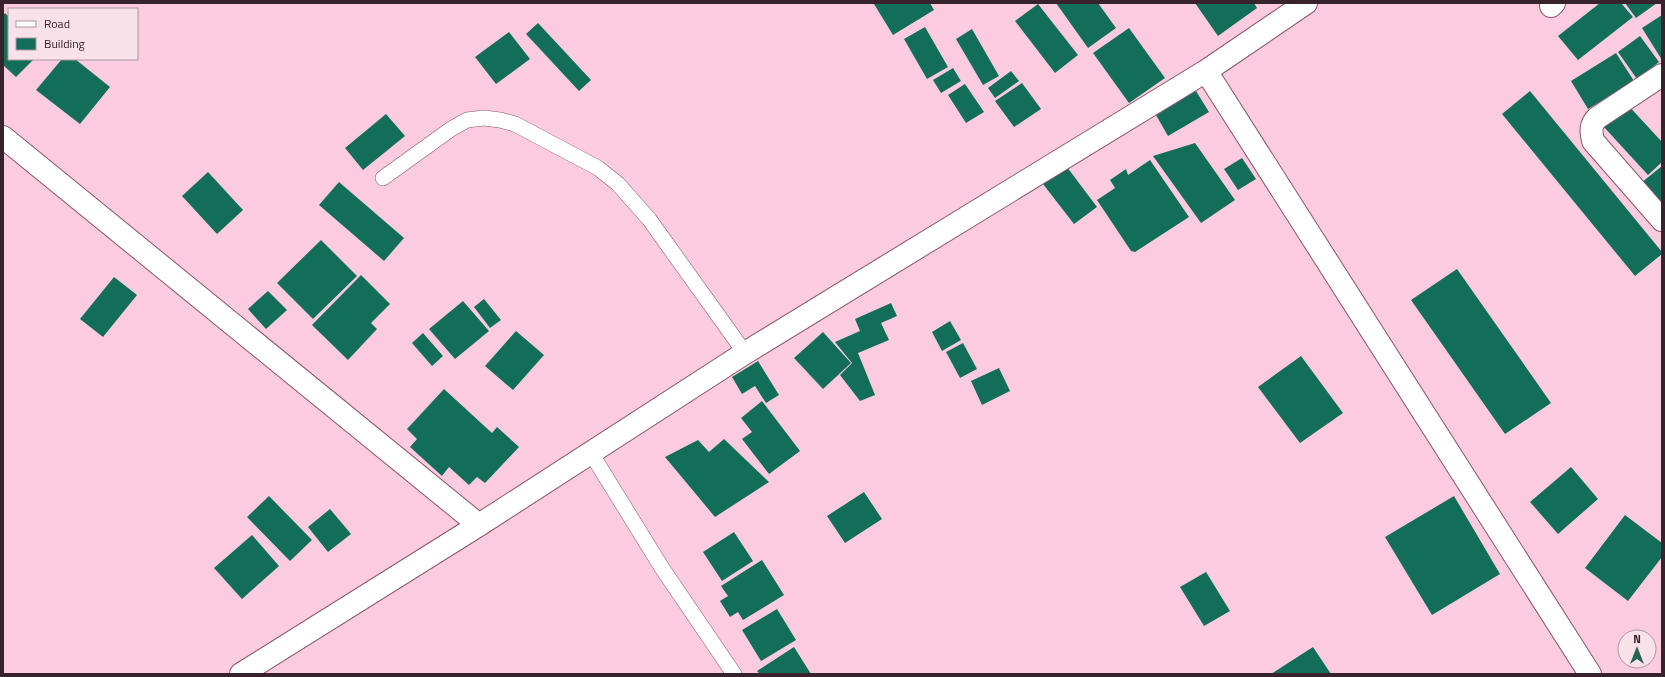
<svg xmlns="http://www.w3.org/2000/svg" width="1665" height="677" font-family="'Titillium Web',sans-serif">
  <rect width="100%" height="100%" fill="#fbccdf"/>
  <path fill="#136e59" d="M876,3H930L934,10L893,35L874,4Z
    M1056,3H1098L1116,28L1088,48Z
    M1195,3H1254L1257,8L1218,36Z
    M1600,3H1621L1633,17L1578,60L1558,36Z
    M1625,3H1657L1636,18Z
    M1038,4L1078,55L1055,73L1015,21Z
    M5,13L9,17V59H34L16,77L3,65V16Z
    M1662,15V60L1642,28Z
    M538,23L591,80L579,91L526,34Z
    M925,27L948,67L927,79L904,39Z
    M1129,28L1165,78L1129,103L1093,53Z
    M972,29L999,76L983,85L956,39Z
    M509,32L530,59L496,84L475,57Z
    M1640,36L1659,62L1637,79L1618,52Z
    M1616,53L1634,81L1588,109L1571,81Z
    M62,59H75L110,87L80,124L36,90Z
    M953,68L961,81L941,93L933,80Z
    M1011,71L1019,81L995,98L988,88Z
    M1022,83L1041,109L1014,127L995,101Z
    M965,84L984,112L966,123L948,95Z
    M1196,91L1209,112L1168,136L1156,115Z
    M1530,91L1662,252V254L1635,276L1502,114Z
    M1627,104L1662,142V162L1648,175L1603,126Z
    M386,114L405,136L363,170L345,148Z
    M1195,143L1235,200L1201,223L1153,156Z
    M1242,158L1256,179L1238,190L1224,169Z
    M1150,160L1189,217L1135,252L1131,251L1097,200L1115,188L1110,180L1126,169L1128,175Z
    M1662,166V206L1641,183Z
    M1067,167L1097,207L1074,224L1043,184Z
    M208,172L243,210L217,234L182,196Z
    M339,182L404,238L384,261L319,205Z
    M321,240L357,276L313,319L277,283Z
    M1457,269L1551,403L1505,434L1411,300Z
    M361,275L390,304L371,323L377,329L348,360L312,325Z
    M114,277L137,295L103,337L80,319Z
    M268,291L287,310L266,329L248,309Z
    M484,299L501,320L490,328L474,307Z
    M463,301L489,331L455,359L429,329Z
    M891,303L897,316L881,323L889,340L858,353L875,395L860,401L840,375L852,363L835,342L860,331L855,319Z
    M950,321L961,340L942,351L932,332Z
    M516,331L544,355L513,390L485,366Z
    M823,332L851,363L823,389L794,358Z
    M423,333L443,356L432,366L412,343Z
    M963,343L977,369L960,378L946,352Z
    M1301,356L1343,413L1300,443L1258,387Z
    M758,361L779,395L766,403L755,386L742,394L732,377Z
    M999,368L1010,391L982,405L971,381Z
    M444,389L492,433L497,427L519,447L485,483L477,477L469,485L449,467L442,476L410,447L417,439L407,429Z
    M762,401L800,451L769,474L742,439L752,432L741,418Z
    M724,439L769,482L715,517L665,457L698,440L709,452Z
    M1571,467L1598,499L1558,534L1530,502Z
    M864,492L882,519L845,543L827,516Z
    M269,496L312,540L290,561L247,517Z
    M1454,496L1500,574L1432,615L1385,537Z
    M330,509L351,534L328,552L308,527Z
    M1625,515L1662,543V557L1628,601L1585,568Z
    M734,532L753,561L722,581L703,552Z
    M252,535L279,566L242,599L214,568Z
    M762,560L784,595L743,620L738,612L730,617L720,601L728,596L721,586Z
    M1206,572L1230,611L1204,626L1180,587Z
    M777,609L796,640L761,661L742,630Z
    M794,647L811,674H760L757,671Z
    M1313,647L1331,674H1271Z"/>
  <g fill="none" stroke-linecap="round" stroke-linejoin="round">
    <defs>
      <path id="lane" d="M383,178L451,129L467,120L484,118L500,120L515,124L598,168L618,184L649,219L745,353
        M591,453L662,568L734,674"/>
      <path id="street" d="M1551,6L1554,3
        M1206,71L1590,674
        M1662,75L1597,118C1590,125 1591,131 1593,141L1662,220
        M3,137L479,525
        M241,674L479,525L745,353L1206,71L1306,3"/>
    </defs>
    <use href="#lane" stroke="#88556b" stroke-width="16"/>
    <use href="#street" stroke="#88556b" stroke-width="24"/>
    <use href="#lane" stroke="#fff" stroke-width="15"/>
    <use href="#street" stroke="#fff" stroke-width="22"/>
  </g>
  <rect width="1665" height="677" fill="none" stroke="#38222b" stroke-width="8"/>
  <rect x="8" y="8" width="130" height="52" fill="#f9e1ea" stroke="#ac959e"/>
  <rect x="16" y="21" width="20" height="6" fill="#ffffff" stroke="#ac959e"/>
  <text x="44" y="28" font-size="12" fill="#38222b">Road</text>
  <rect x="16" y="38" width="20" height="12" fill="#136e59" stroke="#ac959e"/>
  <text x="44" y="48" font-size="12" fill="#38222b">Building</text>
  <g transform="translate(1637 649)"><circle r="19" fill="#f9e1ea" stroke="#ac959e"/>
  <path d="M0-3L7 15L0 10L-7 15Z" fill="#246453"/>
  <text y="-6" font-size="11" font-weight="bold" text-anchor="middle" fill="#38222b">N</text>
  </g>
</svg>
